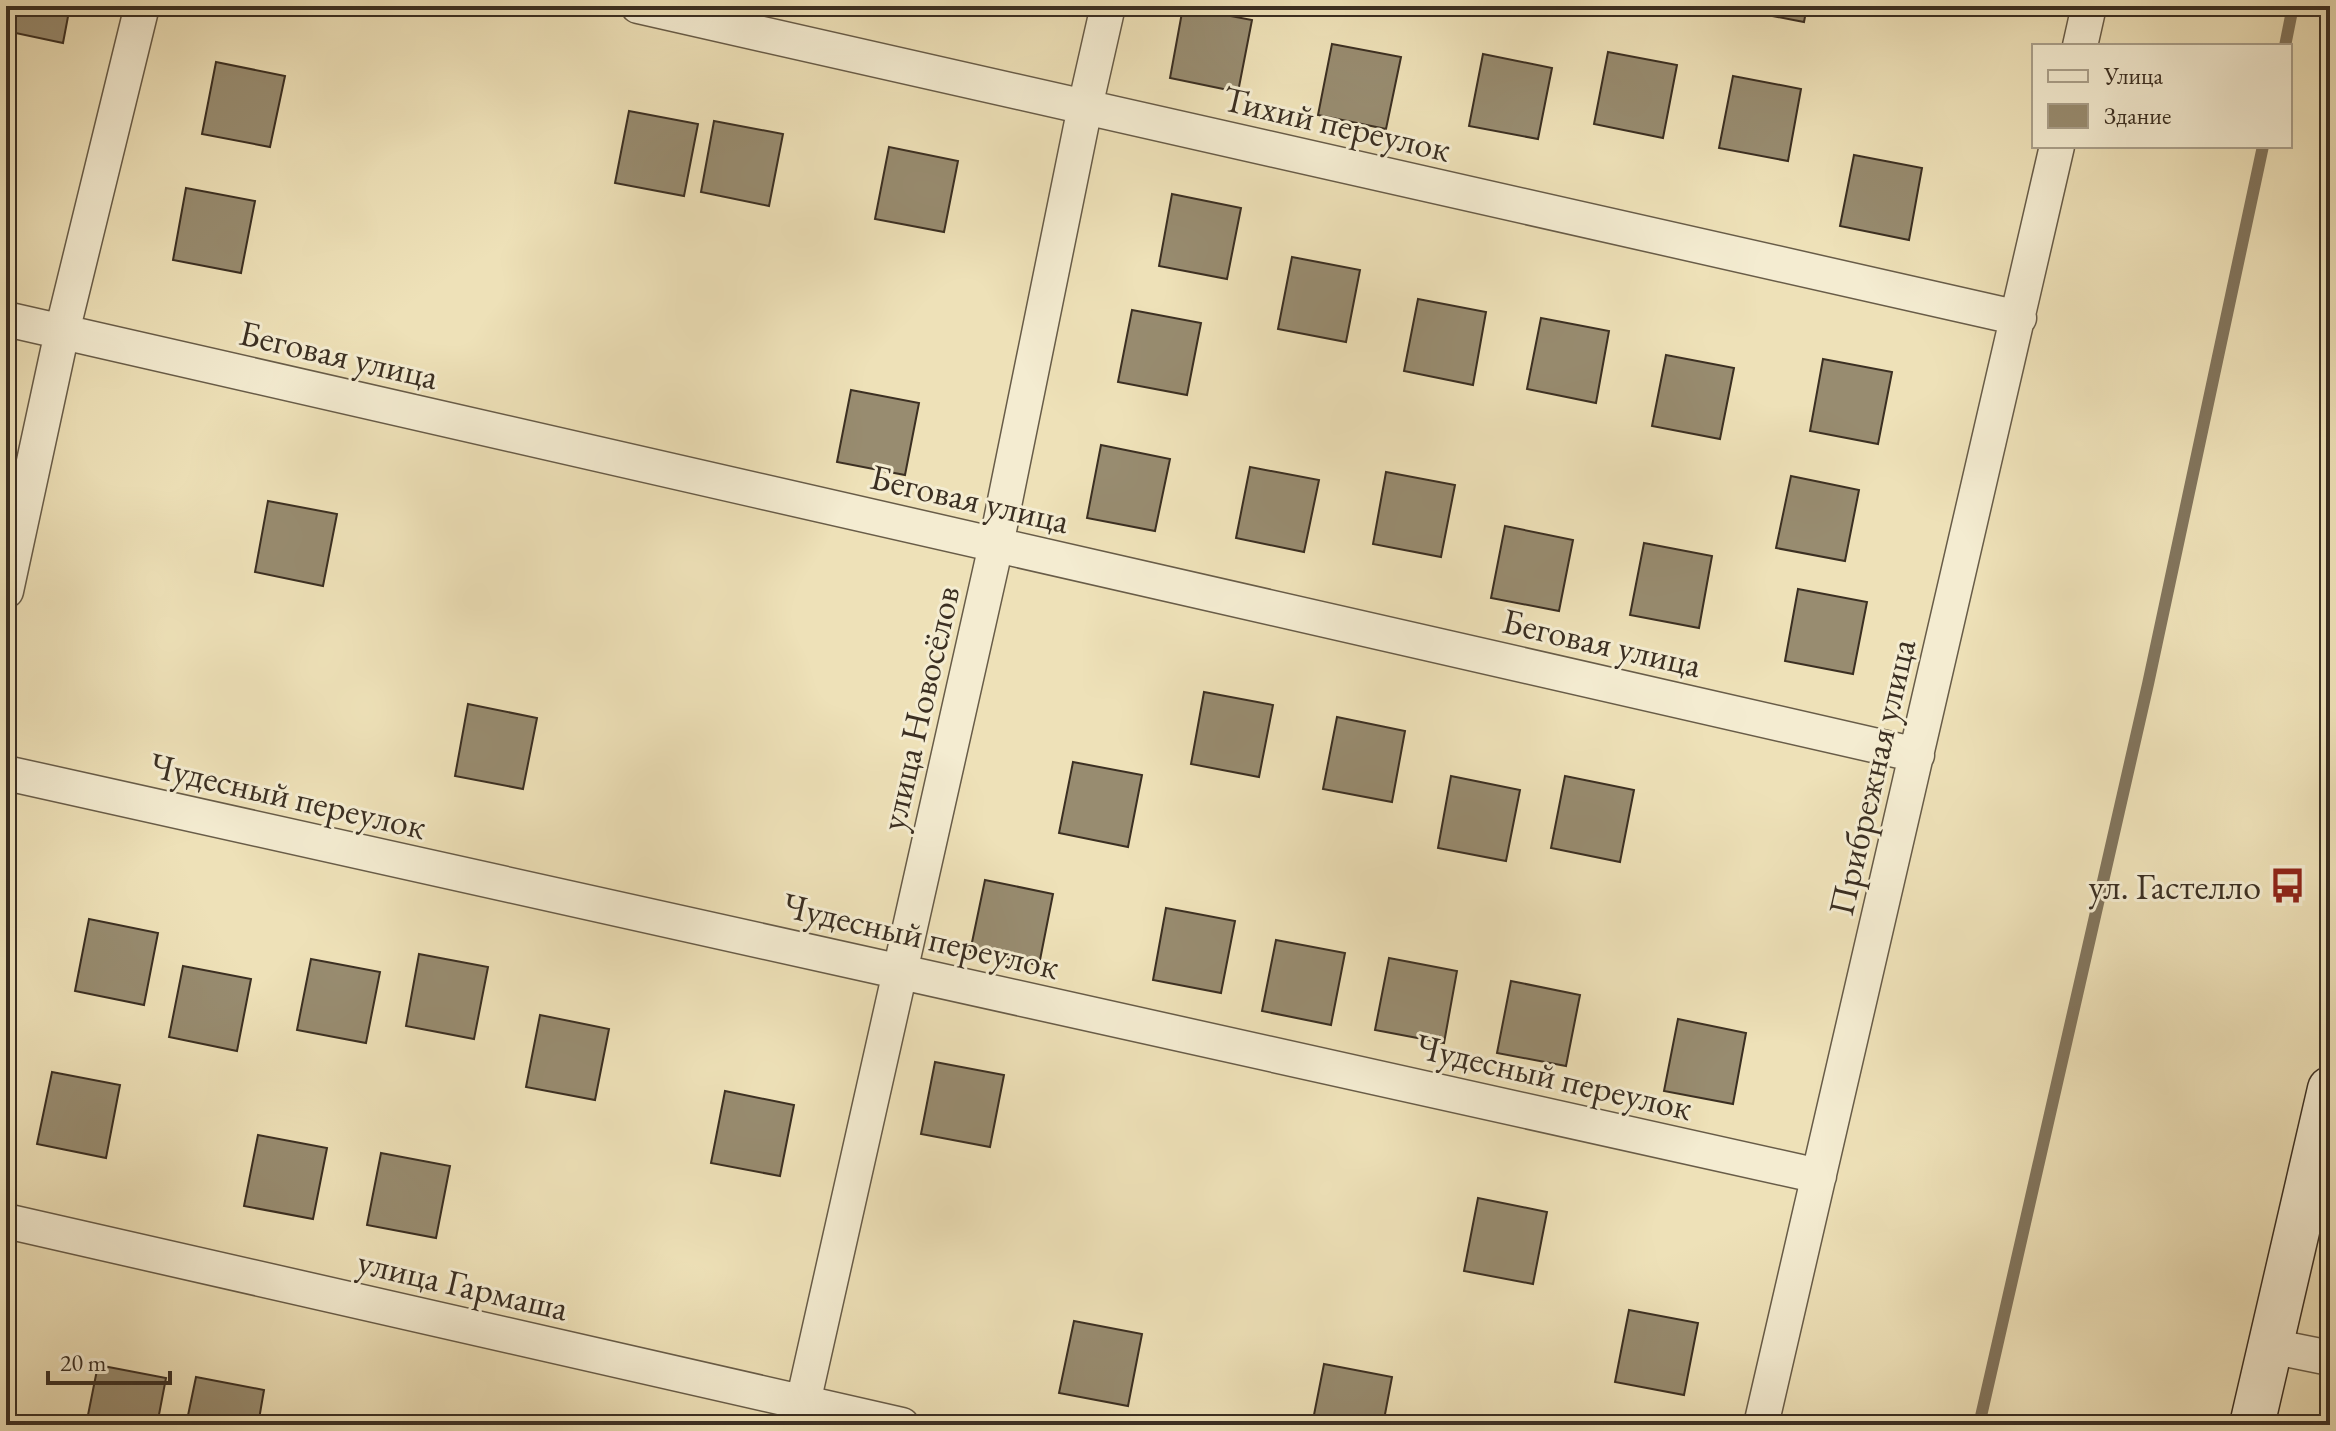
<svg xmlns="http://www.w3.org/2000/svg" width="2336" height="1431" font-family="'EB Garamond',serif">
  <rect width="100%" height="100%" fill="#eee1b8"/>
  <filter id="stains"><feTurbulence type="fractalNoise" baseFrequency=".0025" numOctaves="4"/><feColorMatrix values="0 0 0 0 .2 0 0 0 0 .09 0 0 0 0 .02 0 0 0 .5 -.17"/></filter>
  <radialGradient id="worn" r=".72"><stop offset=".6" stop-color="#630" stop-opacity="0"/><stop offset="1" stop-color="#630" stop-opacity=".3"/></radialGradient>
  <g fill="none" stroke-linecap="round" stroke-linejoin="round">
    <path stroke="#82755d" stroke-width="12" d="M2285,46L2293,6
      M1979,1425L2148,684L2263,146"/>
  </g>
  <path fill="#988c70" stroke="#3b2f22" stroke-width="2" d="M6,6H70L63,43L6,31Z
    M1736,6H1807L1804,22L1735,9Z
    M1183,7L1252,20L1238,92L1170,78Z
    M1332,44L1401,57L1386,129L1318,115Z
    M1608,52L1677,65L1663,138L1594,124Z
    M1483,54L1552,68L1538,139L1469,126Z
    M216,62L285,76L270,147L202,134Z
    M1733,76L1801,89L1788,161L1719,148Z
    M629,111L698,124L684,196L615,183Z
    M714,121L783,134L769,206L701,192Z
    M889,147L958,161L944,232L875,219Z
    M1854,155L1922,168L1909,240L1840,226Z
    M186,188L255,201L241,273L173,260Z
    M1172,194L1241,208L1227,279L1159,266Z
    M1292,257L1360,270L1346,342L1278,329Z
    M1418,299L1486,312L1473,385L1404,371Z
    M1132,310L1201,323L1187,395L1118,382Z
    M1541,318L1609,331L1596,403L1527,389Z
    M1666,355L1734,368L1720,439L1652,426Z
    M1823,359L1892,372L1878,444L1810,431Z
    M851,390L919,403L905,475L837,462Z
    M1101,445L1170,459L1155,531L1087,518Z
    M1250,467L1319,480L1304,552L1236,538Z
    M1386,472L1455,485L1441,557L1373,544Z
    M1791,476L1859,490L1845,561L1776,548Z
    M268,501L337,514L323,586L255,572Z
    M1505,526L1573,540L1559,611L1491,598Z
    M1644,543L1712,556L1699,628L1630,615Z
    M1798,589L1867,602L1853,674L1785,661Z
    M1204,692L1273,705L1259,777L1191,764Z
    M468,704L537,718L523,789L455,776Z
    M1337,717L1405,731L1392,802L1323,789Z
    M1073,762L1142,775L1128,847L1059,833Z
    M1451,776L1520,790L1506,861L1438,848Z
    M1565,776L1634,790L1620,862L1551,848Z
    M985,880L1053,894L1039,965L970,952Z
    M1166,908L1235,921L1221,993L1153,980Z
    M89,919L158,933L144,1005L75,991Z
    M1276,940L1345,953L1331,1025L1262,1011Z
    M419,954L488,967L474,1039L406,1026Z
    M1389,958L1457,971L1444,1043L1375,1030Z
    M311,959L380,972L366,1043L297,1030Z
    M183,966L251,979L237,1051L169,1037Z
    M1511,981L1580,995L1566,1066L1497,1053Z
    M540,1015L609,1029L595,1100L526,1087Z
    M1678,1019L1746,1033L1733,1104L1664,1091Z
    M935,1062L1004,1075L990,1147L921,1134Z
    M52,1072L120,1085L106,1158L37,1144Z
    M725,1091L794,1105L780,1176L711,1163Z
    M258,1135L327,1148L313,1219L244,1206Z
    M381,1153L450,1166L436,1238L367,1225Z
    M1478,1198L1547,1212L1533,1284L1464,1271Z
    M1629,1310L1698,1323L1684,1395L1615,1382Z
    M1074,1321L1142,1334L1128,1406L1059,1393Z
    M1324,1364L1392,1377L1383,1425H1312Z
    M98,1365L166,1378L157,1425H86Z
    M196,1377L264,1390L258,1425H186Z"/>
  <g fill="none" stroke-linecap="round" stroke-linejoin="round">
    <defs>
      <path id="minor" d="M638,6L2019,318
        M2080,46L2089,6
        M6,319L1917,755
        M6,591L62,332L142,6
        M6,773L1819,1176
        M6,1221L902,1425
        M2270,1346L2330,1358
        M798,1425L996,545L1085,107L1108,6
        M1761,1425L2057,146"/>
      <path id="secondary" d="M2252,1425L2330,1089"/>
    </defs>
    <use href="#minor" stroke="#685c48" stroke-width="37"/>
    <use href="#secondary" stroke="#3b2f22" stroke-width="47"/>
    <use href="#minor" stroke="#f4ecd1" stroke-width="34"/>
    <use href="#secondary" stroke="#f4ecd1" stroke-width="44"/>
  </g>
  <defs>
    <symbol id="bus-bare" viewBox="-9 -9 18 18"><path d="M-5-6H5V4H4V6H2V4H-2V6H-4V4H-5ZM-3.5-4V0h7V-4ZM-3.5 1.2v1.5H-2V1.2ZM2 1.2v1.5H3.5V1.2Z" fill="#8f2418" stroke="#f4ecd1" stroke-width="2.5" paint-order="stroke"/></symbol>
  </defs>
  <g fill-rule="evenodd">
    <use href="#bus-bare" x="2262" y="860" width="51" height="51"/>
  </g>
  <g text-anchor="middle" stroke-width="6" stroke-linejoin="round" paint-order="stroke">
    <g font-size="36" fill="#3b2f22" stroke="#f4ecd1">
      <text transform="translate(1337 123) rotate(13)" y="13">Тихий переулок</text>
      <text transform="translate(339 354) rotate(13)" y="13">Беговая улица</text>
      <text transform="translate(970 498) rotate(13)" y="13">Беговая улица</text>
      <text transform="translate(1602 642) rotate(13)" y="13">Беговая улица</text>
      <text transform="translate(919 708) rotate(-77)" y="13">улица Новосёлов</text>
      <text transform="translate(1871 777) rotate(-77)" y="13">Прибрежная улица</text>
      <text transform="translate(288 795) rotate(13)" y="13">Чудесный переулок</text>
      <text transform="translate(921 935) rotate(13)" y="13">Чудесный переулок</text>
      <text transform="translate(1554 1076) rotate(13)" y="13">Чудесный переулок</text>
      <text transform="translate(463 1284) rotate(13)" y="13">улица Гармаша</text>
    </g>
    <g font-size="36" fill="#3b2f22" stroke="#f4ecd1" text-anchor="end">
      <text x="2261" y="899">ул. Гастелло</text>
    </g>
  </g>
  <rect width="2336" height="1431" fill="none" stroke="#eee1b8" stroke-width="32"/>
  <rect x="8" y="8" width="2320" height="1415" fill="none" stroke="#3b2f22" stroke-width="4"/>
  <rect x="16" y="16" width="2304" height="1399" fill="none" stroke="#3b2f22" stroke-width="2"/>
  <rect x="2032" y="44" width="260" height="104" fill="#f4ecd1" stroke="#aaa08b" stroke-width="2"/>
  <rect x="2048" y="70" width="40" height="12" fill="#f4ecd1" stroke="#aaa08b" stroke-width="2"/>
  <text x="2104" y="84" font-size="24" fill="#3b2f22">Улица</text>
  <rect x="2048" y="104" width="40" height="24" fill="#988c70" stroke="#aaa08b" stroke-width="2"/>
  <text x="2104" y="124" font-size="24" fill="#3b2f22">Здание</text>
  <path d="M48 1371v12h122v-12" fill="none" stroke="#3b2f22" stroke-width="4"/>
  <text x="60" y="1371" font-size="24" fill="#3b2f22" stroke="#f4ecd1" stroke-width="6" paint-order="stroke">20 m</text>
  <rect width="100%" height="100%" filter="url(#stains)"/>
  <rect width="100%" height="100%" fill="url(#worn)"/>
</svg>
